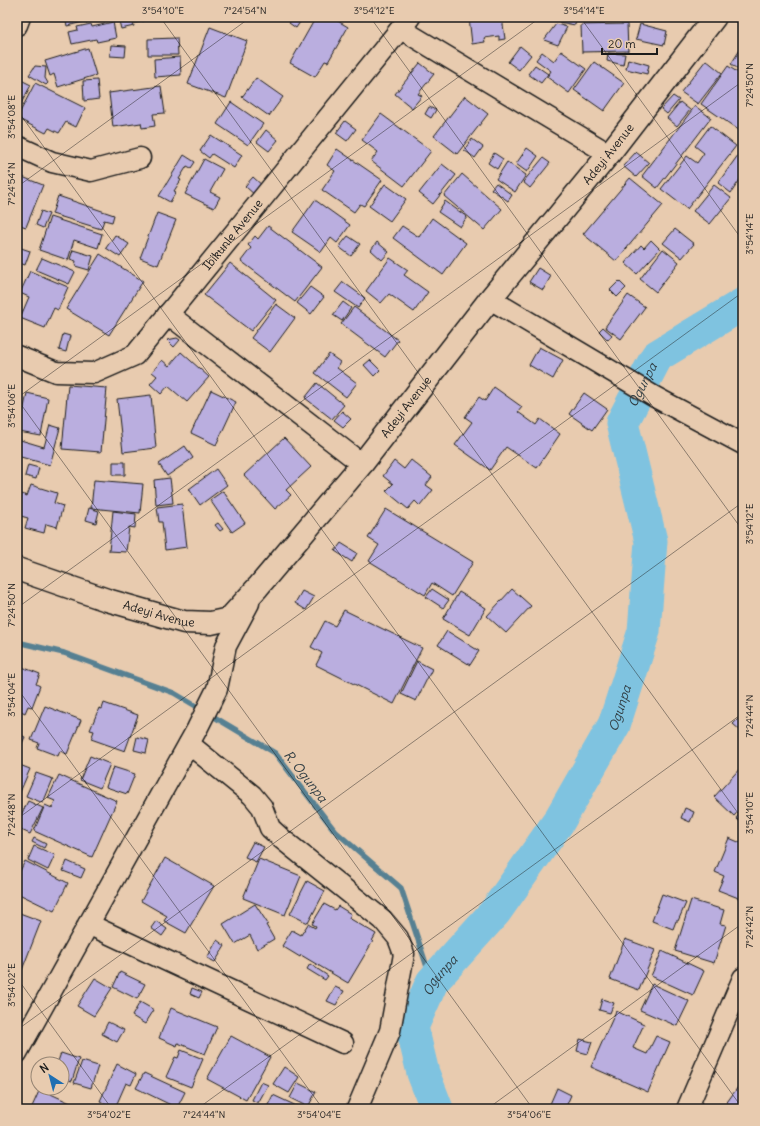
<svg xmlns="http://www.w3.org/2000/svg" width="760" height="1126" font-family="Delius,sans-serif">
  <rect width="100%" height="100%" fill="#e8cbaf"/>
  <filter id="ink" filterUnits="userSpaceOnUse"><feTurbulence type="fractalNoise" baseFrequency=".025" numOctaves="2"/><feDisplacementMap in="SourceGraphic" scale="8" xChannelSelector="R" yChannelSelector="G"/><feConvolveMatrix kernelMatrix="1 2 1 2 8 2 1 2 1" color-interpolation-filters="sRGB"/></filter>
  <g filter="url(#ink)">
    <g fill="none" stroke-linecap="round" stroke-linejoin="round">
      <path stroke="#578092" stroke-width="5.5" d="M17,642L64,653L174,693L275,753L335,831L401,888L432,982"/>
      <path stroke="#7fc3e0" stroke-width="33" id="s1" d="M437,1109L423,1073L412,1027L432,982L495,912L559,821L614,725L644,631L651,541L622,423L657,356L743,304"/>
    </g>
    <path fill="#baaedf" stroke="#1c1c1c" d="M65,17H103L67,26Z
      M118,17H132L134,26L121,29Z
      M134,17H152V19L135,23Z
      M293,17H299L302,19L296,28L289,23Z
      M316,17H331L348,27L328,62L325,61L315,77L290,63Z
      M469,17H502L505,39L499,40V36L484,38L485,42L472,44Z
      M523,17H533L528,22Z
      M562,17H577L575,25L559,22Z
      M113,22L116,38L97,42L96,39L72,44L69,32L78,30L77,27L91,24L92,27Z
      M556,24L567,27L558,45L544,40Z
      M627,24L628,51L582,52L581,25Z
      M640,24L667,31L664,45L636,39Z
      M210,27L247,41L226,98L188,84Z
      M177,38L178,55H148V39Z
      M111,45L126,46L125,57L110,56Z
      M743,45V72L731,64Z
      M520,46L531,55L519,70L508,62Z
      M88,48L96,75L58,87L54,74L50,76L45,61Z
      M561,51L586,69L569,93L547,77L551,71L536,60L542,52L554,61Z
      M608,53L625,54L623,65L607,61Z
      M180,57L181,75L155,77L154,59Z
      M628,59L649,65L647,74L626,69Z
      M706,60L722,73L698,104L681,92Z
      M594,62L624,83L604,111L574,90Z
      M420,63L434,74L418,94L422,96L412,108L395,94Z
      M535,65L548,74L541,83L528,74Z
      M35,66L46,67L45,78L48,83L46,85L29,75Z
      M728,66L743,76V133L701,104Z
      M17,78L31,85L17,111Z
      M256,78L283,97L269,116L242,97Z
      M97,80L99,99L84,101L83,81Z
      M35,83L85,108L76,127L66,122L59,133L49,128L46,133L17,118Z
      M161,86L165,113L153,114L155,126L142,128L141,123L113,127L109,93Z
      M465,96L488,114L457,154L434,136Z
      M673,96L679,100L667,114L661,109Z
      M231,102L263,124L248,145L217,124Z
      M680,102L690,110L677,126L667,118Z
      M695,106L711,118L657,188L642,176Z
      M429,107L436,110L431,118L425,114Z
      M381,114L431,151L404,186L371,161L378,152L362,140Z
      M345,121L356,129L347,141L336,133Z
      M710,126L736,146L687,209L661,189L687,156L697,163L704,153L695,146Z
      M266,130L278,140L269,151L257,142Z
      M211,135L242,155L234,168L212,154L209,158L200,151Z
      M472,139L483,147L475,158L464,150Z
      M527,148L538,156L527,172L516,164Z
      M337,149L382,180L364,206L360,204L354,212L322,190L335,171L327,165Z
      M741,151L743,152V175L731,193L718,183Z
      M636,152L649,163L636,177L623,166Z
      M494,153L503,159L497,169L488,163Z
      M184,155L195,162L191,168L187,166L179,179L181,180L174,191L176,192L170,202L159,196Z
      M543,158L550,163L530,188L523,182Z
      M204,159L223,169L210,192L220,197L214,208L185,194Z
      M507,162L526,175L515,192L496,179Z
      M442,164L456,175L433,204L419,193Z
      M462,174L502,209L484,230L444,196Z
      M17,175L43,185L26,227L17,224Z
      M253,177L265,188L257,197L245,186Z
      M630,178L663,205L616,261L583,234Z
      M496,183L512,195L508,201L491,189Z
      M385,184L406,199L390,221L369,206Z
      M714,185L731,198L710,224L693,211Z
      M58,196L114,215L112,222L104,220L101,229L52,214Z
      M315,200L350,225L337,243L331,238L321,252L292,232Z
      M445,201L467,217L460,227L438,212Z
      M41,211L49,214L43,228L36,225Z
      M157,213L176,220L158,265L140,258Z
      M50,217L102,234L98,248L74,240L68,260L39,250Z
      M432,218L466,243L443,275L393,238L402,226L419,237Z
      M268,226L322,267L295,302L241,261L251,248L248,245L255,236L258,239Z
      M675,229L694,244L682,258L663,243Z
      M115,235L129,244L120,257L106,248Z
      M348,236L360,244L351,256L339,247Z
      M651,240L660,249L637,274L625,263L641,245L644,248Z
      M377,242L389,252L382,260L371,250Z
      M18,247L30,251L25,265L17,262Z
      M663,249L679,262L656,292L640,279Z
      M73,250L93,256L89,270L75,266L76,261L70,259Z
      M100,254L143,281L109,335L66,309Z
      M42,258L75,272L69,284L36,270Z
      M390,258L408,270L404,275L428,292L414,312L389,294L381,303L366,291Z
      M230,263L276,300L251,331L204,295Z
      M538,268L551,276L543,290L529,282Z
      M30,271L68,287L58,310L54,308L45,328L20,318L29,297L20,293Z
      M619,281L626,288L617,297L610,290Z
      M343,282L365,298L358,308L335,292Z
      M310,287L324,297L311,314L297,303Z
      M628,295L645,307L621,339L605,327Z
      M343,302L351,308L342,321L333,315Z
      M276,304L295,318L270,352L251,338Z
      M354,307L398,340L385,357L341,324Z
      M603,327L612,335L608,340L599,331Z
      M63,334L70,336L66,352L59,350Z
      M177,338L180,340L174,347L167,340Z
      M539,347L563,360L553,379L529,365Z
      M181,352L209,377L187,402L168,386L161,394L150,384L157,376L152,372L162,360L169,366Z
      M329,354L340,362L337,368L357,383L346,397L315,373Z
      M370,360L380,370L374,376L364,365Z
      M317,383L344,405L332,419L305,398Z
      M68,385L107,388L101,452L62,449Z
      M494,387L522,407L518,412L536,425L540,419L560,434L537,468L506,447L490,470L455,445L472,422L465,417L479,397L485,401Z
      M211,390L236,402L216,445L191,433Z
      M27,393L48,398L41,436L19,432Z
      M584,393L607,409L592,430L569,414Z
      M151,395L156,448L123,452L117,399Z
      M342,411L351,419L343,427L334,420Z
      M50,425L60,428L50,465L17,456V439L44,447Z
      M284,438L311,467L286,490L291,495L275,509L244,475Z
      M185,446L193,458L167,476L159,464Z
      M411,460L432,477L426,485L433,490L420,506L415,501L408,509L386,491L393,484L383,476L394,461L404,469Z
      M113,462H125V475H113Z
      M28,465L39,468L36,479L25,476Z
      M216,469L227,485L200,505L189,489Z
      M170,478L173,503L156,505L154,480Z
      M94,480L143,484L140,513L91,508Z
      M31,485L57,493L54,503L63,506L57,527L46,524L44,533L25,528L28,518L17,515V509L22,494L27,496Z
      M223,491L245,523L232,532L210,500Z
      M182,504L187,547L165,550L162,522H159L157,507Z
      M89,508L99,511L96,523L86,520Z
      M386,509L473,562L452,596L432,583L425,595L369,561L379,545L368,538Z
      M113,511L136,514L135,528L129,527L126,552L109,551Z
      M218,523L223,529L220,531L215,525Z
      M341,543L357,553L352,562L335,551Z
      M432,589L449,600L443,608L426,597Z
      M512,589L531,606L506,633L487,616Z
      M302,591L314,597L306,610L295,603Z
      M459,592L486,608L470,635L443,619Z
      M344,610L422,648L394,704L316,665L322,653L311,647L325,621L335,626Z
      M447,631L479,651L470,665L438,645Z
      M417,661L432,669L416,701L401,694Z
      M17,665L40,674L36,684L40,686L32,707L28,706L25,713L17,709Z
      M104,703L138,715L125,751L91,739L94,731L90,730L99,708L102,709Z
      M45,706L81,720L67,754L60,751L58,756L37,748L39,743L31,740Z
      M743,714V729L741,731L733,724Z
      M17,733L25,737L17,754Z
      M137,737L149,740L146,753L134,750Z
      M90,756L110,764L100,788L80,780Z
      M17,764L30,769L17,799Z
      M743,765V806L734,816L714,797Z
      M113,767L135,774L127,794L106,787Z
      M36,773L53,779L43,803L26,796Z
      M59,775L117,801L92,857L34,831L45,805L52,808L55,801L48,798Z
      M28,801L43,808L30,834L17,828V823Z
      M685,808L694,812L690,822L681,818Z
      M743,810V825L736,818Z
      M34,838L46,844L44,848L32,842Z
      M729,838L743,844V895L741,899L718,890L724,876L715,872Z
      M253,842L264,847L256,862L245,857Z
      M34,846L55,855L48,870L28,860Z
      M165,858L214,886L186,933L164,921L167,916L141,901Z
      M259,859L301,876L285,915L243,898Z
      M25,861L68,883L54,911L17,893V877Z
      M67,861L85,869L81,878L63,871Z
      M307,881L325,891L308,923L290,914Z
      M662,894L686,903L678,921H676L673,929L652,921Z
      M691,900L724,910L720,924L726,925L714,963L675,951Z
      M255,904L268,924L266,925L274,939L257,949L250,935L235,944L223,924Z
      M324,904L335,910L338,906L351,914L349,918L376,934L372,941H373L348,983L301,955L300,957L282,946L292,930L301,935L308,924L315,928L316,926L312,924Z
      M17,912L41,921L22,970L17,968Z
      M156,921L167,929L162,936L151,928Z
      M625,939L655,950L639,990L610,979Z
      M217,940L225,946L215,962L207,958Z
      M662,951L704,971L693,995L651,976Z
      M310,964L328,976L325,980L307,969Z
      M120,972L145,984L137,999L113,987Z
      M95,978L112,988L94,1016L77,1006Z
      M652,984L689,1001L677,1026L640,1010Z
      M335,987L344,991L336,1005L327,1001Z
      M192,988L202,992L199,998L190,994Z
      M602,999L614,1003L610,1013L599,1010Z
      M140,1002L154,1010L145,1024L132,1016Z
      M171,1008L217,1027L205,1054L178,1043L177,1046L159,1038Z
      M616,1011L644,1024L633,1048L647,1054L656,1036L670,1042L648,1092L591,1067Z
      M108,1022L124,1030L117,1042L102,1034Z
      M231,1036L270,1057L246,1100L207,1079Z
      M580,1039L592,1042L588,1054L577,1051Z
      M181,1050L203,1059L191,1087L166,1077L175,1057L178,1058Z
      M61,1053L79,1059L72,1081L62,1078V1064H57Z
      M82,1061L98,1066L91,1088L74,1083Z
      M117,1064L136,1074L131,1085L126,1083L115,1108L100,1101Z
      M284,1067L299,1077L289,1093L273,1084Z
      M144,1073L185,1092L177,1108L136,1088Z
      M261,1082L268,1085L258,1103L252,1100Z
      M298,1083L316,1092L308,1107L290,1098Z
      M738,1087L743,1091V1109H722Z
      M557,1088L571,1095L565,1109L550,1104Z
      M40,1089L83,1109H31Z
      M273,1095L303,1109H266Z"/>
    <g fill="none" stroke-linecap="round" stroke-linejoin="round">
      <defs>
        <g id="street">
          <path d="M17,25L20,17"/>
          <path d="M401,29L609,154"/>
          <path d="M17,146L52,162L91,171L140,158"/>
          <path d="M490,299L655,397L743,444"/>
          <path d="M168,314L362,464"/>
          <path id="s2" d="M17,356L56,372L94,373L135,355L410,17"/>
          <path d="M189,744L252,795L262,807L270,828L282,839L383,920L398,938L404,954L390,1031L357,1109"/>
          <path d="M88,924L343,1043"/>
          <path d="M17,1053L197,729L217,689L226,646L249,603"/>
          <path d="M687,1109L743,978"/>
        </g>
        <g id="secondary">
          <path id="s3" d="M17,569L107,600L184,622L211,623L229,619L258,587L362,464L490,299L609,154L715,17"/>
        </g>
      </defs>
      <use href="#street" stroke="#1c1c1c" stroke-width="23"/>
      <use href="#secondary" stroke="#1c1c1c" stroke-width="25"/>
      <use href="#street" stroke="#e8cbaf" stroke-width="20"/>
      <use href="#secondary" stroke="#e8cbaf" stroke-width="22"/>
    </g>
  </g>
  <path fill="none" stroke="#1c1c1c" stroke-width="1" stroke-opacity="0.45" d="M160,17L743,820M370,17L743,531M580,17L743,241M17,110L743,1109M17,187L251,17M17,398L541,17M17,399L533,1109M17,608L743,81M17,688L323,1109M17,819L743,292M17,978L112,1109M17,1030L743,502M197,1109L743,713M487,1109L743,923"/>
  <g text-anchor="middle" stroke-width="3" stroke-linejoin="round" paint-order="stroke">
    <g font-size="12" fill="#1c1c1c" stroke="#e8cbaf">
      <text dy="4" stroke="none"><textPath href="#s3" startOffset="821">Adeyi Avenue</textPath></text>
      <text dy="4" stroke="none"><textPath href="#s2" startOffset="280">Ibikunle Avenue</textPath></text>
      <text dy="4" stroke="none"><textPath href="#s3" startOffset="497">Adeyi Avenue</textPath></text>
      <text dy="4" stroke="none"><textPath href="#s3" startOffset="149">Adeyi Avenue</textPath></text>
    </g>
    <g font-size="13" font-style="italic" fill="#303d43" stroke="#e8cbaf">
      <text dy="5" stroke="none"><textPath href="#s1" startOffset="805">Ogunpa</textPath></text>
      <text dy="5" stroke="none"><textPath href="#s1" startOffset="469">Ogunpa</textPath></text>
      <text transform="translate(306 776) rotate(52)" y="5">R. Ogunpa</text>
      <text dy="5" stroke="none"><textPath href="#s1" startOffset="145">Ogunpa</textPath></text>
    </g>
  </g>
  <rect width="760" height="1126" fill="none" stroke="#e8cbaf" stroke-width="44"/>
  <g transform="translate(50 1076) rotate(324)"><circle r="19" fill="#e8cbaf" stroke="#968574"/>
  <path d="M0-3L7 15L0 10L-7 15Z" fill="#1f6fb2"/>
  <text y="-6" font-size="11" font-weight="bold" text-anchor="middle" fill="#1c1c1c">N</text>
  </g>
  <path d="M602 48v6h55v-6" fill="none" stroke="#1c1c1c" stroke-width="2"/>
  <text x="608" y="48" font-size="12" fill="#1c1c1c" stroke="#e8cbaf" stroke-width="3" paint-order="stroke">20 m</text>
  <rect x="22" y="22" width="716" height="1082" fill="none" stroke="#1c1c1c" stroke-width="1.5"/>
  <g font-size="10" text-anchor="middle" fill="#1c1c1c">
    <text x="163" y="14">3°54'10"E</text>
    <text x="245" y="14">7°24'54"N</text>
    <text x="374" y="14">3°54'12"E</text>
    <text x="584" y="14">3°54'14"E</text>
    <text transform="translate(749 85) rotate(-90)" y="4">7°24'50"N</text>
    <text transform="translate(11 117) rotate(-90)" y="4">3°54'08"E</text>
    <text transform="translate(11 184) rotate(-90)" y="4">7°24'54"N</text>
    <text transform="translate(749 234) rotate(-90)" y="4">3°54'14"E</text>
    <text transform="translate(11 406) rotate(-90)" y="4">3°54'06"E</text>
    <text transform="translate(749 524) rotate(-90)" y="4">3°54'12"E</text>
    <text transform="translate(11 605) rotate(-90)" y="4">7°24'50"N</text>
    <text transform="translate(11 695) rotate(-90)" y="4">3°54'04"E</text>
    <text transform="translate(749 716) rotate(-90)" y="4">7°24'44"N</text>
    <text transform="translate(749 813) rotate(-90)" y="4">3°54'10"E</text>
    <text transform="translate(11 815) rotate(-90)" y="4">7°24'48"N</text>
    <text transform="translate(749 927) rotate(-90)" y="4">7°24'42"N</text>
    <text transform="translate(11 985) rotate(-90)" y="4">3°54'02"E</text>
    <text x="109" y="1118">3°54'02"E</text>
    <text x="204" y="1118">7°24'44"N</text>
    <text x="319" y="1118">3°54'04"E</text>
    <text x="529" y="1118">3°54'06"E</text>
  </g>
</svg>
